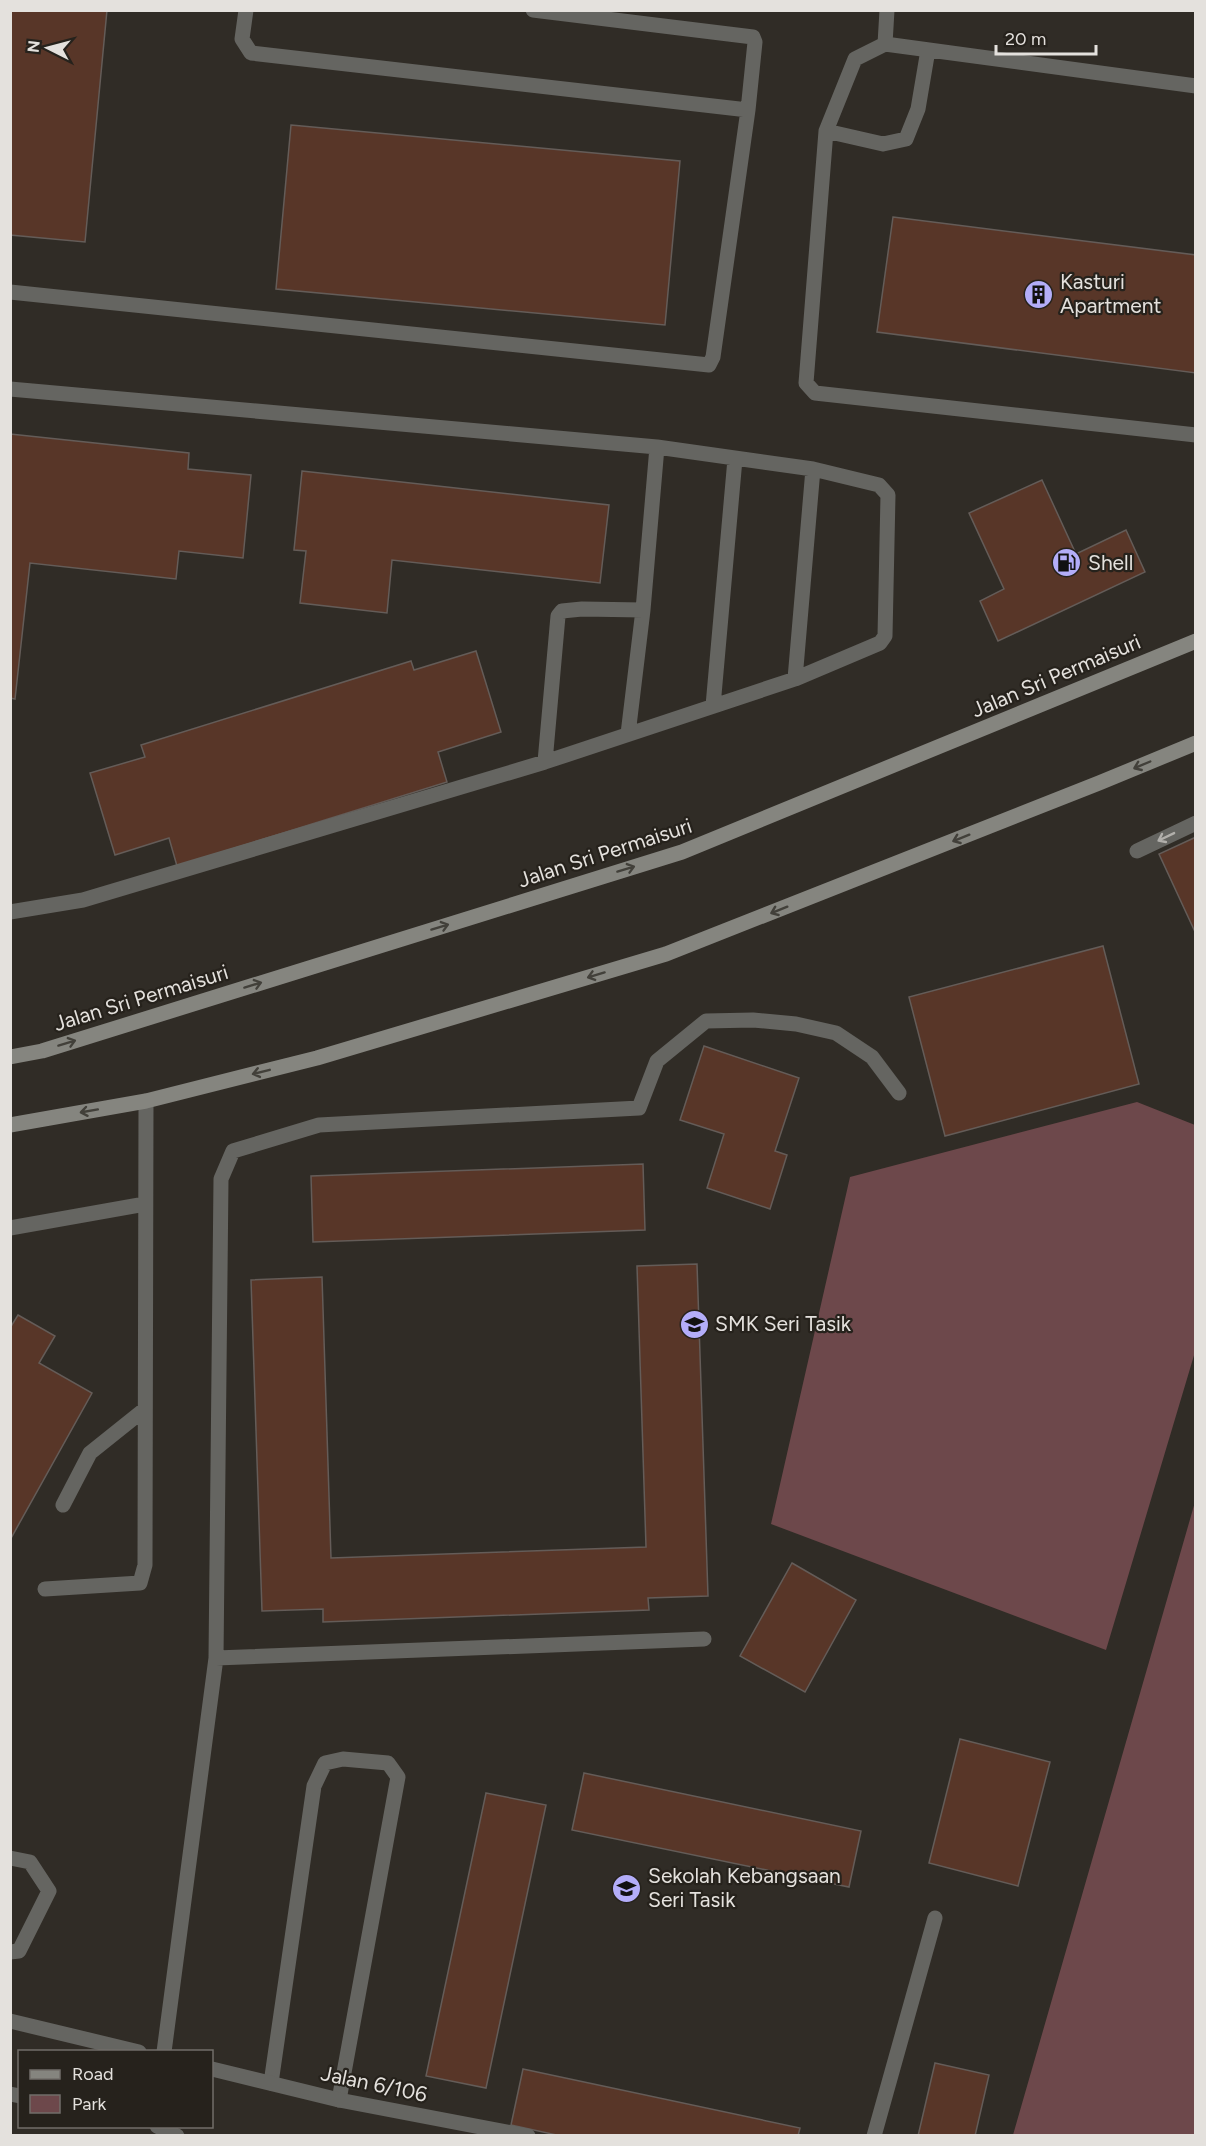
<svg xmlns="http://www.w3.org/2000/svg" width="1206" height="2146" font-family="Figtree,sans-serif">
  <rect width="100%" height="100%" fill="#302c26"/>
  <path fill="#6d484b" d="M1137,1102L1195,1125V1352L1106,1650L771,1524L850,1177Z
    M1195,1502V2135H1013Z"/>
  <path fill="#583628" stroke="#645c58" stroke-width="1.5" d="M10,10H107L85,242L10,235Z
    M291,125L680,161L665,325L276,289Z
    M893,217L1196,255V373L877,332Z
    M10,434L189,453L188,469L251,475L243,558L179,551L176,579L30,563L15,699L10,698Z
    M302,471L609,505L600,583L392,560L387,613L300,603L306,551L294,550Z
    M1042,480L1076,554L1126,530L1145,572L998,641L980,601L1004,589L969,513Z
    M476,651L501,732L438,752L447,782L177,866L169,838L115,855L90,773L145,757L141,745L411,661L414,670Z
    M1196,837V934L1159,854Z
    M1103,946L1139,1084L945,1136L909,997Z
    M704,1046L799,1078L775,1151L787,1155L770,1209L707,1188L724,1134L680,1120Z
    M643,1164L645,1230L313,1242L311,1176Z
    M697,1264L708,1596L648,1598L649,1610L323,1622V1609L262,1611L251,1280L322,1277L331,1558L646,1547L637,1266Z
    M18,1315L55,1336L39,1363L92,1393L10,1540V1328Z
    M792,1563L856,1600L805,1692L740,1656Z
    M960,1739L1050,1762L1018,1886L929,1863Z
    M584,1773L861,1831L849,1887L572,1830Z
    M486,1793L546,1805L486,2088L426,2076Z
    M935,2063L989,2075L975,2136H918Z
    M523,2069L800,2128L798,2136H561L511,2125Z"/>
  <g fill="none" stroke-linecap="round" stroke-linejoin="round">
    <path stroke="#656561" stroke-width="15" d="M246,10L242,39L251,53L748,110
      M885,44L887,10
      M1196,86L885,44L855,59L826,131L806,383L815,393L1196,435
      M826,131L883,144L906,139L918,109L928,50
      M10,292L709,365L713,357L748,110L755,42L753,37L533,10
      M10,389L657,447L813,469L879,485L888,495L885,636L880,643L795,679L545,762L83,900L10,912
      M795,679L813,469
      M713,706L735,459
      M628,734L643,610L657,447
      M545,762L558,616L562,611L582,609L643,610
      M1137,851L1196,823
      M10,1228L145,1204
      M63,1505L90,1453L145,1409
      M45,1589L140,1583L145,1565L146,1101
      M216,1658L704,1639
      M10,1858L30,1862L49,1891L19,1951L10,1952
      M164,2052L216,1658L221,1179L233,1151L319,1125L639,1108L657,1061L706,1021L753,1020L796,1024L836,1033L872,1057L899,1093
      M271,2083L314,1786L325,1763L343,1759L388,1763L398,1777L339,2100
      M10,2094L20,2096
      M157,2126L177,2136
      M874,2136L935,1918"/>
    <path stroke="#656561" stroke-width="15" d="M10,2021L139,2052
      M212,2069L339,2100L528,2136"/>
    <path stroke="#85857f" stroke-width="15" d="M10,1057L42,1051L682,852L1196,641
      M10,1125L146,1101L317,1058L666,954L1099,783L1196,743"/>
  </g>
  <defs><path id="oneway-shaft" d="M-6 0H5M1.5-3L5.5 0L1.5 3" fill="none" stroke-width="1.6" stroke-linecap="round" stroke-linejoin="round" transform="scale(1.5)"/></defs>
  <g stroke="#42403a">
    <use href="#oneway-shaft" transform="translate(1142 765) rotate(157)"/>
    <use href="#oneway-shaft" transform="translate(961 838) rotate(158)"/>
    <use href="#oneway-shaft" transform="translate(626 869) rotate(-17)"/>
    <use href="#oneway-shaft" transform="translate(779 910) rotate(158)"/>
    <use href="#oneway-shaft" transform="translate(440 927) rotate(-17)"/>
    <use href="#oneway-shaft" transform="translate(596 975) rotate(163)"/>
    <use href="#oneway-shaft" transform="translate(253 985) rotate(-17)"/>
    <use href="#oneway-shaft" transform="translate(67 1043) rotate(-17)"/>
    <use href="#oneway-shaft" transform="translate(261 1072) rotate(166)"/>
    <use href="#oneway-shaft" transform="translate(89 1111) rotate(170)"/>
  </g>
  <use stroke="#b1afab" href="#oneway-shaft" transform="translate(1166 837) rotate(154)"/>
  <defs>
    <symbol id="building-disc" viewBox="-11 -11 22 22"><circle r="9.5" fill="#b3adf9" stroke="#26221c"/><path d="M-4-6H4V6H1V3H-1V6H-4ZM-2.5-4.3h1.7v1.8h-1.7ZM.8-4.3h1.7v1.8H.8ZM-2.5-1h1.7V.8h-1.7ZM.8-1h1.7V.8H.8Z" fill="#111"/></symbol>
    <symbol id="fuel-disc" viewBox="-11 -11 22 22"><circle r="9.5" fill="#b3adf9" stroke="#26221c"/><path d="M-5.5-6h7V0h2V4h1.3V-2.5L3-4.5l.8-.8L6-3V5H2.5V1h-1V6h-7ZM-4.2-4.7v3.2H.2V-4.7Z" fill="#111"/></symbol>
    <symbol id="school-disc" viewBox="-11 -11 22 22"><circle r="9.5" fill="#b3adf9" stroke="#26221c"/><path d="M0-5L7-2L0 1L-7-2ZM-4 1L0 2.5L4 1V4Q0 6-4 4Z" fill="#111"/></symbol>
  </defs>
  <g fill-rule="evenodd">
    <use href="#building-disc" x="1022" y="278" width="33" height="33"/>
    <use href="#fuel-disc" x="1050" y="546" width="33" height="33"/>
    <use href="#school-disc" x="678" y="1308" width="33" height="33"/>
    <use href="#school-disc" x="610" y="1872" width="33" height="33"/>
  </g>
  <g text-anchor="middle" stroke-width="4.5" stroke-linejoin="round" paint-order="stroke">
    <g font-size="21" fill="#e4e1dd" stroke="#26221c" text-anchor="start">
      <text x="1060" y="289">Kasturi<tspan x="1060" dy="24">Apartment</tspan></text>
      <text x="1088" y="570">Shell</text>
      <text x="715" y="1331">SMK Seri Tasik</text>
      <text x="648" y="1883">Sekolah Kebangsaan<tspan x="648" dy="24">Seri Tasik</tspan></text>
    </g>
    <g font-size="21" fill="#e4e1dd" stroke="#26221c">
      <text transform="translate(1056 676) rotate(-23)" y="7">Jalan Sri Permaisuri</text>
      <text transform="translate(605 853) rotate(-18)" y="7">Jalan Sri Permaisuri</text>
      <text transform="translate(141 998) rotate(-17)" y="7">Jalan Sri Permaisuri</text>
      <text transform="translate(374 2084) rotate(12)" y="7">Jalan 6/106</text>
    </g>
  </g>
  <rect width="1206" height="2146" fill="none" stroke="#e4e1dd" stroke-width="24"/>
  <rect x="18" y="2050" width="195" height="78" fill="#26221c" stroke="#726e69" stroke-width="1.5"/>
  <rect x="30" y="2070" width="30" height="9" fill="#85857f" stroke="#726e69" stroke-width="1.5"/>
  <text x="72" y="2080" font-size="18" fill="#e4e1dd">Road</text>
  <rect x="30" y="2095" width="30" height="18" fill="#6d484b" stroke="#726e69" stroke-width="1.5"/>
  <text x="72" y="2110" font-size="18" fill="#e4e1dd">Park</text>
  <g transform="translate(48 48) rotate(276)" stroke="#26221c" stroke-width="4.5" paint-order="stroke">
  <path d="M0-4.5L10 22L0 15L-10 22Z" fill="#e4e1dd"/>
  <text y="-9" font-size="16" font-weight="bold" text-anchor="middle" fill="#e4e1dd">N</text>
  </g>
  <path d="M996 45v9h100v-9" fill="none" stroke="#e4e1dd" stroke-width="3"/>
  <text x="1005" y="45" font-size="18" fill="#e4e1dd" stroke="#26221c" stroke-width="4.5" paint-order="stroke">20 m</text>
</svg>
